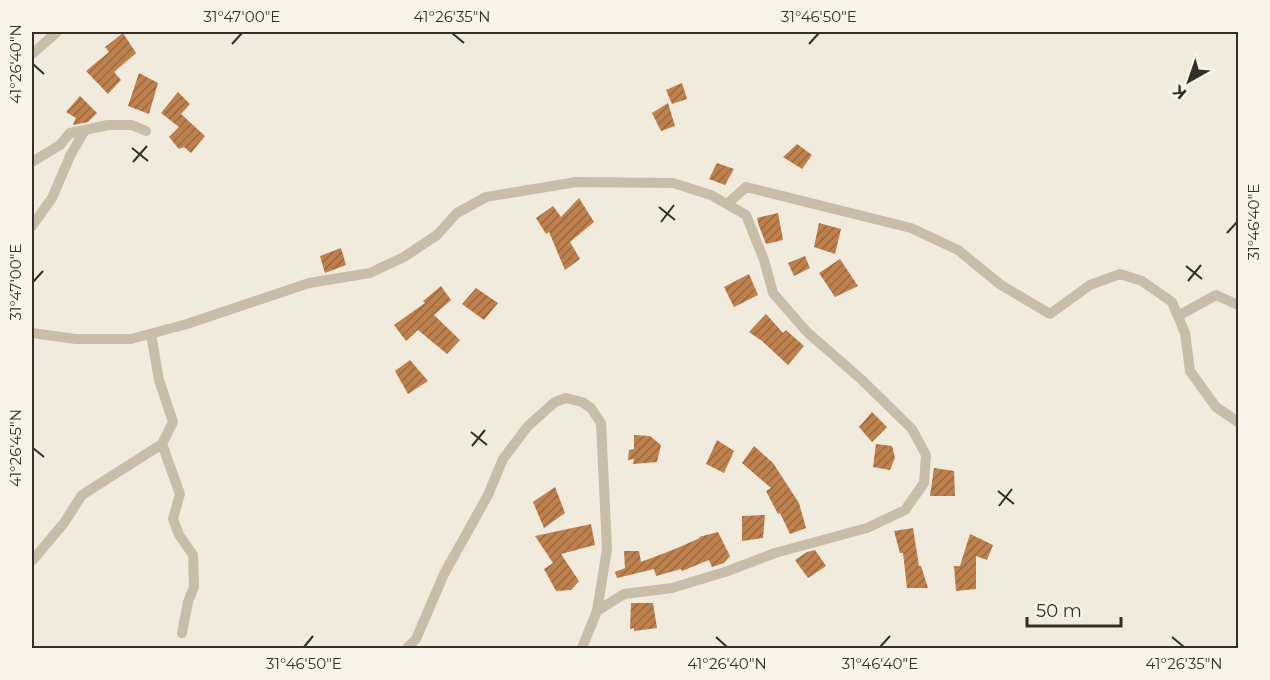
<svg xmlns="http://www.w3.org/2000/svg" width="1270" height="680" font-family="Montserrat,sans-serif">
  <defs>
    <pattern id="building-hatch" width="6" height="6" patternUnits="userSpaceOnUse" patternTransform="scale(1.5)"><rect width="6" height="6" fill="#be804c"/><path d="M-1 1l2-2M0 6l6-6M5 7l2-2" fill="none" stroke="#9b693f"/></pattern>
  </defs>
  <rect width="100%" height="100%" fill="#f0ebdc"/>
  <path fill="url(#building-hatch)" d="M123,33L136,53L114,72L121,80L108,94L86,71L109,52L105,47Z
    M139,73L158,83L149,114L128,106Z
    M682,83L687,99L672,104L666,90Z
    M178,92L190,104L181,114L205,136L191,153L184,147L179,149L169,137L179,127L161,113Z
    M80,96L97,113L88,122L74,125L73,124L76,118L66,112Z
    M668,103L675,126L661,131L652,113Z
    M797,144L812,155L802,169L783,157Z
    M717,163L734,169L725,185L709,179Z
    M579,198L594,222L570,242L580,259L565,270L549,232L546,234L536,218L553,206L561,217Z
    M778,213L783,240L766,244L759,226L757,218Z
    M819,223L841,229L835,254L814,247Z
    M341,248L346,265L325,273L320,256Z
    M805,256L810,268L794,276L788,263Z
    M840,259L858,286L835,297L819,273Z
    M749,274L758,295L734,307L724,287Z
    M441,286L451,300L434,315L460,340L447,354L418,330L406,341L394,325L425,303L423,301Z
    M476,288L498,303L484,320L462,304Z
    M766,314L783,333L786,330L804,346L788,365L762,341L749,332Z
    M410,360L428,381L408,394L395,371Z
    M872,412L887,427L872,442L859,427Z
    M634,435L650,436L661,445L657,462L633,464L634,459L628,460L629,450L634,449Z
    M717,440L734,451L724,473L706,464Z
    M876,444L892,446L895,458L890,470L873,467Z
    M754,446L773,463L799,503L806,528L790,534L780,513L778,514L766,491L771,488L742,463Z
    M934,468L954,471L955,496H930Z
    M555,487L565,513L544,528L533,502Z
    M765,515L763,538L742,541V516Z
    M591,524L595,545L561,554L579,581L571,590L556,591L544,569L553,563L535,536Z
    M913,528L919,566H921L928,588H907L903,553H900L894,531Z
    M718,532L730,556L724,563L712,567L709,560L682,571L681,569L656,576L654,569L617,578L615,572L625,568L624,551H639L641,562L675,549L700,538L699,537Z
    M970,534L993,545L987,560L976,556V589L956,591L954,566H960Z
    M815,550L826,566L808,578L795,560L807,552Z
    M631,603H653L657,628L634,631V628L630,629Z"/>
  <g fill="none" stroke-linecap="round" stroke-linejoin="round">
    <path stroke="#c8bda9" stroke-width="10" d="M32,54L57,32
      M85,130L108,125H132L146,131
      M32,162L60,145L70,133L85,130L71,154L52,198L32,226
      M727,204L746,187L911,228L958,250L1001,285L1050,314L1090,285L1120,274L1142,281L1172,302L1185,333L1190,371L1216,407L1238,422
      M1178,316L1216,295L1238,305
      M32,333L76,339H131L187,324L309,283L370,273L404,257L437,235L457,213L486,197L576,182L673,183L711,195L746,215L764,260L773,293L807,332L862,380L912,429L926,455L924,483L905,510L867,528L775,553L728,571L672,588L624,594L597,611L582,648
      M162,444L180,494L173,519L179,535L193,555L194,587L188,602L182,633
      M32,561L64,523L82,495L162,444L173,422L159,380L151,334
      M407,648L416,639L444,574L488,495L503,459L528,426L555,402L566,398L582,402L591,408L601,423L607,549L597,611"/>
  </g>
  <path fill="none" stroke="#352f28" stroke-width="2" d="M452,33L464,43M232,44L242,33M809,44L819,33M33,64L44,74M132,148L148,161M133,162L147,146M659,207L675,220M661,222L674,205M1227,233L1237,222M1186,266L1202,279M1188,281L1201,265M33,282L43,271M471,432L487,445M472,446L485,430M33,448L44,457M998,491L1014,504M999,506L1012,489M716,637L727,647M1172,637L1184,647M304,647L313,636M880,647L890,636"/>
  <rect width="1270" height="680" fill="none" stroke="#f8f4e9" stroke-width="66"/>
  <g transform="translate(1189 81) rotate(220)" stroke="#f8f4e9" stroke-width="4.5" paint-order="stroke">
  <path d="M0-4.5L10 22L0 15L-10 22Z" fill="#352f28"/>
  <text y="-9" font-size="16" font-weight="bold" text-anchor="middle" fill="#352f28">K</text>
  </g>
  <path d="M1027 617v9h94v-9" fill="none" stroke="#352f28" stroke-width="3"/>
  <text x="1036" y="617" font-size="18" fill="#352f28" stroke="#f8f4e9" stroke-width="4.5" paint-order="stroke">50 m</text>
  <rect x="33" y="33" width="1204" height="614" fill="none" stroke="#352f28" stroke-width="2"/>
  <g font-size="15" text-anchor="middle" fill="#352f28">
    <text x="242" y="22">31°47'00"E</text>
    <text x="452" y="22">41°26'35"N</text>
    <text x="819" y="22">31°46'50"E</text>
    <text transform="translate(16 64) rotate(-90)" y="5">41°26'40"N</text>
    <text transform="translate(1254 222) rotate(-90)" y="5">31°46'40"E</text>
    <text transform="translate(16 282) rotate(-90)" y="5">31°47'00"E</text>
    <text transform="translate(16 448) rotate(-90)" y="5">41°26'45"N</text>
    <text x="304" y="669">31°46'50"E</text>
    <text x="727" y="669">41°26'40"N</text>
    <text x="880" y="669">31°46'40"E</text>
    <text x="1184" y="669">41°26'35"N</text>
  </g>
</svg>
